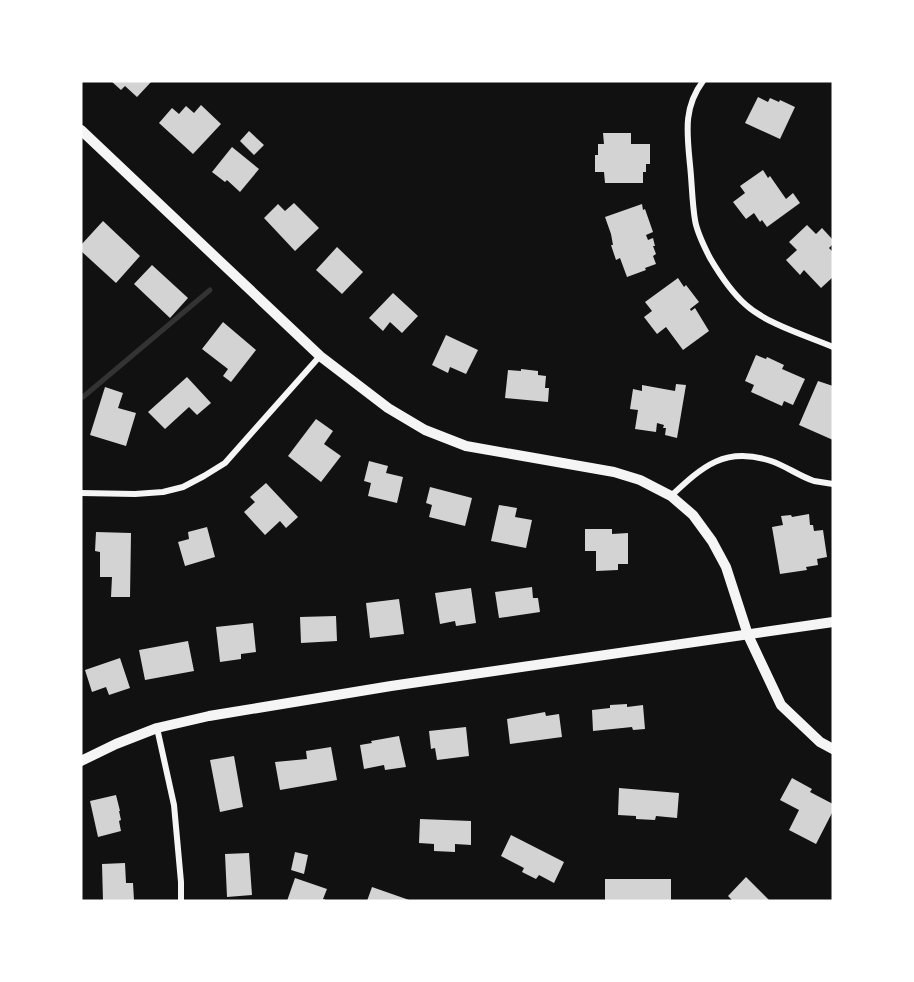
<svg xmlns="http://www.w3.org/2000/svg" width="914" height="982" font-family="Montserrat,sans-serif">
  <rect width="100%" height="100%" fill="#111"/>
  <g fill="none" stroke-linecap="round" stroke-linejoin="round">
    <path stroke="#333" stroke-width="5" d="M83,397L210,290"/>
  </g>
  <path fill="#d3d3d3" d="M111,81H152L137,97L125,86L121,90Z
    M758,97L768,102L770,98L779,102L780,100L795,107L780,139L745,123Z
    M201,105L221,124L193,154L159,123L172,108L179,114L186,106L194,113Z
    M249,131L264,145L254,155L240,141Z
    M603,133H631V144H650V164H646V172H643V183H605L604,172H595V155H598V144H604Z
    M232,147L259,169L240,192L227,180L225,182L212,172Z
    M763,170L768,178L770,176L786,199L793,193L800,203L767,227L762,220L760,222L754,213L746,219L733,202L745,193L740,186Z
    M294,203L319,228L295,251L264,218L278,204L285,211Z
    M642,204L643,210L645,209L653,232L646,235L648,240L653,238L655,246H653L656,254L653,256L656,264L645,268L646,270L627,277L620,258L616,260L611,245H613L611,234L605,217Z
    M103,221L140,256L116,283L81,251V245Z
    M807,225L816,234L822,228L833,240V244L829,248L833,252V277L821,288L804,270L800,275L786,260L797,250L789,242Z
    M337,247L363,272L342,294L316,270Z
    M152,265L188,298L170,318L134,284Z
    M678,278L684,287L686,285L699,302L690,309L691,311L695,308L709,331L683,350L666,327L657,334L644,317L652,311L645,302Z
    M393,293L418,316L402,333L390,322L383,331L369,318Z
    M223,322L256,350L231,382L223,376L228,369L202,349Z
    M446,335L478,350L466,374L450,367L448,373L432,365Z
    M756,355L766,359L767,357L784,365L782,369L805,379L793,405L784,401L782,406L751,392L754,385L745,381Z
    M521,369L538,371V375L546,376L545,388H549L548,402L505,398L508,370L521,371Z
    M187,377L211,403L197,415L189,407L165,429L148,412Z
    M818,381L833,386V440L799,425Z
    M676,384L686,385L677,438L665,435L666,428H663L664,425L657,423L656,432L635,429L638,410L630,409L633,389L642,391V385L675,391Z
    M105,387L123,393L118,408L136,413L126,446L90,435Z
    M316,419L333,431L324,444L341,456L321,482L288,456Z
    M369,461L388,466L386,473L403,477L397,503L368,496L371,483L364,481Z
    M266,483L298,517L286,528L280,521L265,535L244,512L255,502L250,497Z
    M430,487L472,498L465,526L429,517L432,505L426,503Z
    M499,505L517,508L515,517L532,520L526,548L491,541Z
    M809,514L810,525H813L814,531L823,530L827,557L817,559L818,565L806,567L807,570L780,574L772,527L783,525L781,516L791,515L792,517Z
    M207,527L215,557L185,566L178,542L189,539L188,532Z
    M585,529H612V534L628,533V564H618V570L596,571V551H585Z
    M96,532L131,533L130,597H111L112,577H100V552L95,551Z
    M532,587L533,598H538L540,612L499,618L495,592Z
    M471,588L476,623L456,626L455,621L440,624L435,593Z
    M399,599L404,634L370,638L366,603Z
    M336,616L337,641L301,643L300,617Z
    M253,623L256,652L241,654V659L220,662L216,627Z
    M188,641L194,671L145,680L139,650Z
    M120,658L130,688L109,695L106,687L92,692L85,670Z
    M627,704V707L643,705L645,729L633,730L632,727L593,731L592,710L610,708V705Z
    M545,712L546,716L559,714L562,737L510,744L507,719Z
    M466,727L469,756L437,760L435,748L431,749L429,731Z
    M399,736L406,767L385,770L384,765L364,769L360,745L372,743L371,741Z
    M331,747L337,780L280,790L275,762L307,759L306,751Z
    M234,756L243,807L220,812L210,760Z
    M792,778L812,789L810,792L833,804V811L816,844L789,830L799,810L780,800Z
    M619,788L679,793L677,818L656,816L655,820L636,819V816L618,815Z
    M116,795L120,811H119L121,820L119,821L121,831L98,837L90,801Z
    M420,819L471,821V845L455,844V852L434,851V844L419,843Z
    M511,835L564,862L554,883L539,875L536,879L522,872L524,868L501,856Z
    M295,852L308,855L304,874L291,870Z
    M249,853L252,895L227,897L225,854Z
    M125,863L126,883H133L134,900H129V901H103L102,864Z
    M746,877L770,901H733L728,896Z
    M295,878L327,889L323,899L329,901H287Z
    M605,879H671V901H605Z
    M372,887L412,901H367Z"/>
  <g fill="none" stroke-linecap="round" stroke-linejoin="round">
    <path stroke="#f5f5f5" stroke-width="6" d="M703,81C683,108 687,133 690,165C692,183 692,202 695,220C697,233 704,246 710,258C720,275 731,292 746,305C767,324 807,336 833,347
      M81,493L135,494L163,492L183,487L204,476L225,463L320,356
      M671,496C703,466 725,446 771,461C786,466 799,476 814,481C820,482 827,483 833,484
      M157,728L174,805L181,882V901"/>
    <path stroke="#f5f5f5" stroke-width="10" d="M81,130L320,356L388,408L425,430L466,446L614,472L640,480L671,496L693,515L712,541L726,567L748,635L781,705L820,742L833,749"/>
    <path stroke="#f5f5f5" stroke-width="10" d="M81,761L116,744L157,728L209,716L391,686L833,622"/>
  </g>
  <rect width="914" height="982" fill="none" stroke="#ffffff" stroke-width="165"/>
</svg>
